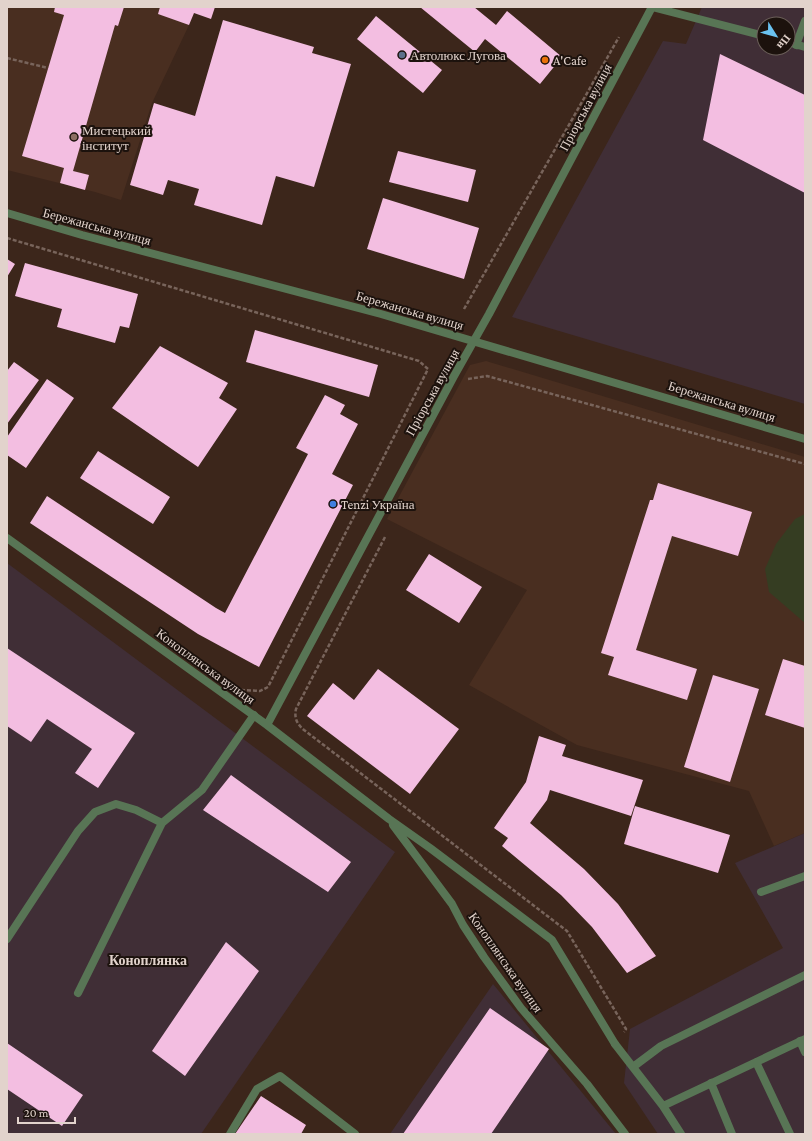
<svg xmlns="http://www.w3.org/2000/svg" width="812" height="1141" font-family="'Crimson Pro',serif">
  <rect width="100%" height="100%" fill="#3c261b"/>
  <path fill="#492e20" d="M7,7H197L189,25L152,103L121,200L95,192L7,170Z
    M486,361L805,457V833L774,846L749,791L577,745L469,685L527,590L387,519L470,365Z"/>
  <path fill="#402e36" fill-rule="evenodd" d="M702,7H805V404L512,317L663,41L686,44ZM764,24H788V48H764Z
    M7,563L395,852L201,1134H7Z
    M805,833V1134H658L624,1083L630,1029L783,948L735,863Z
    M493,984L616,1134H390Z"/>
  <path fill="#353d22" d="M805,514V623L769,592L765,569L776,544L795,519Z"/>
  <path fill="#f3bee1" d="M55,7H124L118,26L115,25L73,171L89,175L85,190L60,183L64,168L22,156L64,15L54,12Z
    M160,7H215L211,19L194,13L189,25L158,14Z
    M420,7H474L496,25L507,11L562,57L540,84L485,39L475,52Z
    M376,16L442,70L423,93L357,39Z
    M223,20L314,47L312,53L351,64L314,187L276,176L262,225L194,205L199,189L168,180L163,195L130,185L154,103L195,116Z
    M720,54L805,95V193L703,140Z
    M398,151L476,170L468,202L389,182Z
    M383,198L479,228L464,279L367,249Z
    M7,259L15,264L7,277Z
    M25,263L138,294L129,328L120,326L115,343L57,327L62,309L15,296Z
    M255,330L378,365L369,397L246,362Z
    M160,346L228,383L219,398L237,409L198,467L112,408Z
    M14,362L39,380L7,424V371Z
    M47,379L74,398L26,468L7,455V437Z
    M325,395L345,405L340,414L358,424L332,474L353,485L259,667L198,634L30,523L47,496L216,608L225,613L308,454L296,448Z
    M98,451L170,497L153,524L80,478Z
    M658,483L752,512L738,556L672,536L636,650L697,669L687,700L608,675L614,657L601,653L650,500H653Z
    M429,554L482,587L459,623L406,590Z
    M7,648L135,733L98,788L75,773L92,749L47,719L31,742L7,726Z
    M783,659L805,666V728L765,715Z
    M378,669L459,729L410,794L307,716L333,683L354,700Z
    M713,675L759,689L730,782L684,767Z
    M539,736L566,745L562,756L643,780L631,816L550,790L547,800L530,823L584,869L618,904L656,956L627,973L592,927L561,895L502,846L508,838L494,828L526,782Z
    M231,775L351,862L328,892L203,810Z
    M635,806L730,835L718,873L624,844Z
    M226,942L259,971L185,1076L152,1051Z
    M490,1008L549,1049L491,1134H403Z
    M7,1043L83,1095L62,1126L7,1089Z
    M261,1096L306,1125L301,1134H235Z"/>
  <g fill="none" stroke-linecap="round" stroke-linejoin="round">
    <path stroke="#78645b" stroke-width="2.5" stroke-dasharray="4 2" stroke-linecap="butt" d="M7,58L48,68
      M7,238L419,361L428,369L268,687L260,691L242,690
      M464,309L619,37
      M468,379L487,376L805,464
      M385,537L296,709C294,718 297,724 304,730L567,931L626,1029L624,1032"/>
    <path stroke="#587555" stroke-width="8" d="M652,7L764,36
      M788,42L805,47
      M796,45L805,21
      M761,892L805,876
      M7,939L78,831L95,812L116,804L136,810L162,823
      M78,993L162,823L202,790L254,715
      M800,1041L805,1052
      M615,1044L663,1106L681,1134
      M756,1062L790,1134
      M633,1067L661,1046L805,975
      M711,1083L732,1134
      M663,1106L805,1039
      M230,1134L257,1089L280,1076L355,1134"/>
    <path stroke="#587555" stroke-width="8" d="M7,538L267,725L389,819L430,848L552,940L615,1044
      M267,725L454,376L489,314L652,7
      M393,825L452,904L463,925L484,957L521,1008L587,1084L625,1134"/>
    <path stroke="#587555" stroke-width="8" d="M7,213L82,235L381,314L805,439"/>
  </g>
  <circle fill="#5c6f8a" stroke="#1c120d" stroke-width="1.5" cx="402" cy="55" r="4"/>
  <circle fill="#e8710a" stroke="#1c120d" stroke-width="1.5" cx="545" cy="60" r="4"/>
  <circle fill="#8d6e63" stroke="#1c120d" stroke-width="1.5" cx="74" cy="137" r="4"/>
  <circle fill="#3f7fe0" stroke="#1c120d" stroke-width="1.5" cx="333" cy="504" r="4"/>
  <g text-anchor="middle" stroke-width="4" stroke-linejoin="round" paint-order="stroke">
    <g font-size="13" fill="#e2d3cc" stroke="#1c120d" text-anchor="start">
      <text x="410" y="60">Автолюкс Лугова</text>
      <text x="553" y="65">A'Cafe</text>
      <text x="82" y="135">Мистецький<tspan x="82" dy="15">інститут</tspan></text>
      <text x="341" y="509">Tenzi Україна</text>
    </g>
    <g font-size="13" fill="#e2d3cc" stroke="#1c120d">
      <text transform="translate(585 107) rotate(-62)" y="5">Пріорська вулиця</text>
      <text transform="translate(97 226) rotate(15)" y="5">Бережанська вулиця</text>
      <text transform="translate(410 310) rotate(16)" y="5">Бережанська вулиця</text>
      <text transform="translate(432 392) rotate(-61)" y="5">Пріорська вулиця</text>
      <text transform="translate(722 401) rotate(17)" y="5">Бережанська вулиця</text>
      <text transform="translate(206 666) rotate(36)" y="5">Коноплянська вулиця</text>
      <text transform="translate(506 962) rotate(55)" y="5">Коноплянська вулиця</text>
    </g>
    <g font-size="14" font-weight="bold" fill="#e2d3cc" stroke="#1c120d">
      <text x="148" y="965">Коноплянка</text>
    </g>
  </g>
  <rect width="812" height="1141" fill="none" stroke="#e2d3cc" stroke-width="16"/>
  <g transform="translate(776 36) rotate(127)"><circle r="19" fill="#1c120d" stroke="#6b5f59"/>
  <path d="M0-3L7 15L0 10L-7 15Z" fill="#6ac3f1"/>
  <text y="-6" font-size="11" font-weight="bold" text-anchor="middle" fill="#e2d3cc">Пн</text>
  </g>
  <path d="M18 1117v6h57v-6" fill="none" stroke="#e2d3cc" stroke-width="2"/>
  <text x="24" y="1117" font-size="12" fill="#e2d3cc" stroke="#1c120d" stroke-width="3" paint-order="stroke">20 m</text>
</svg>
